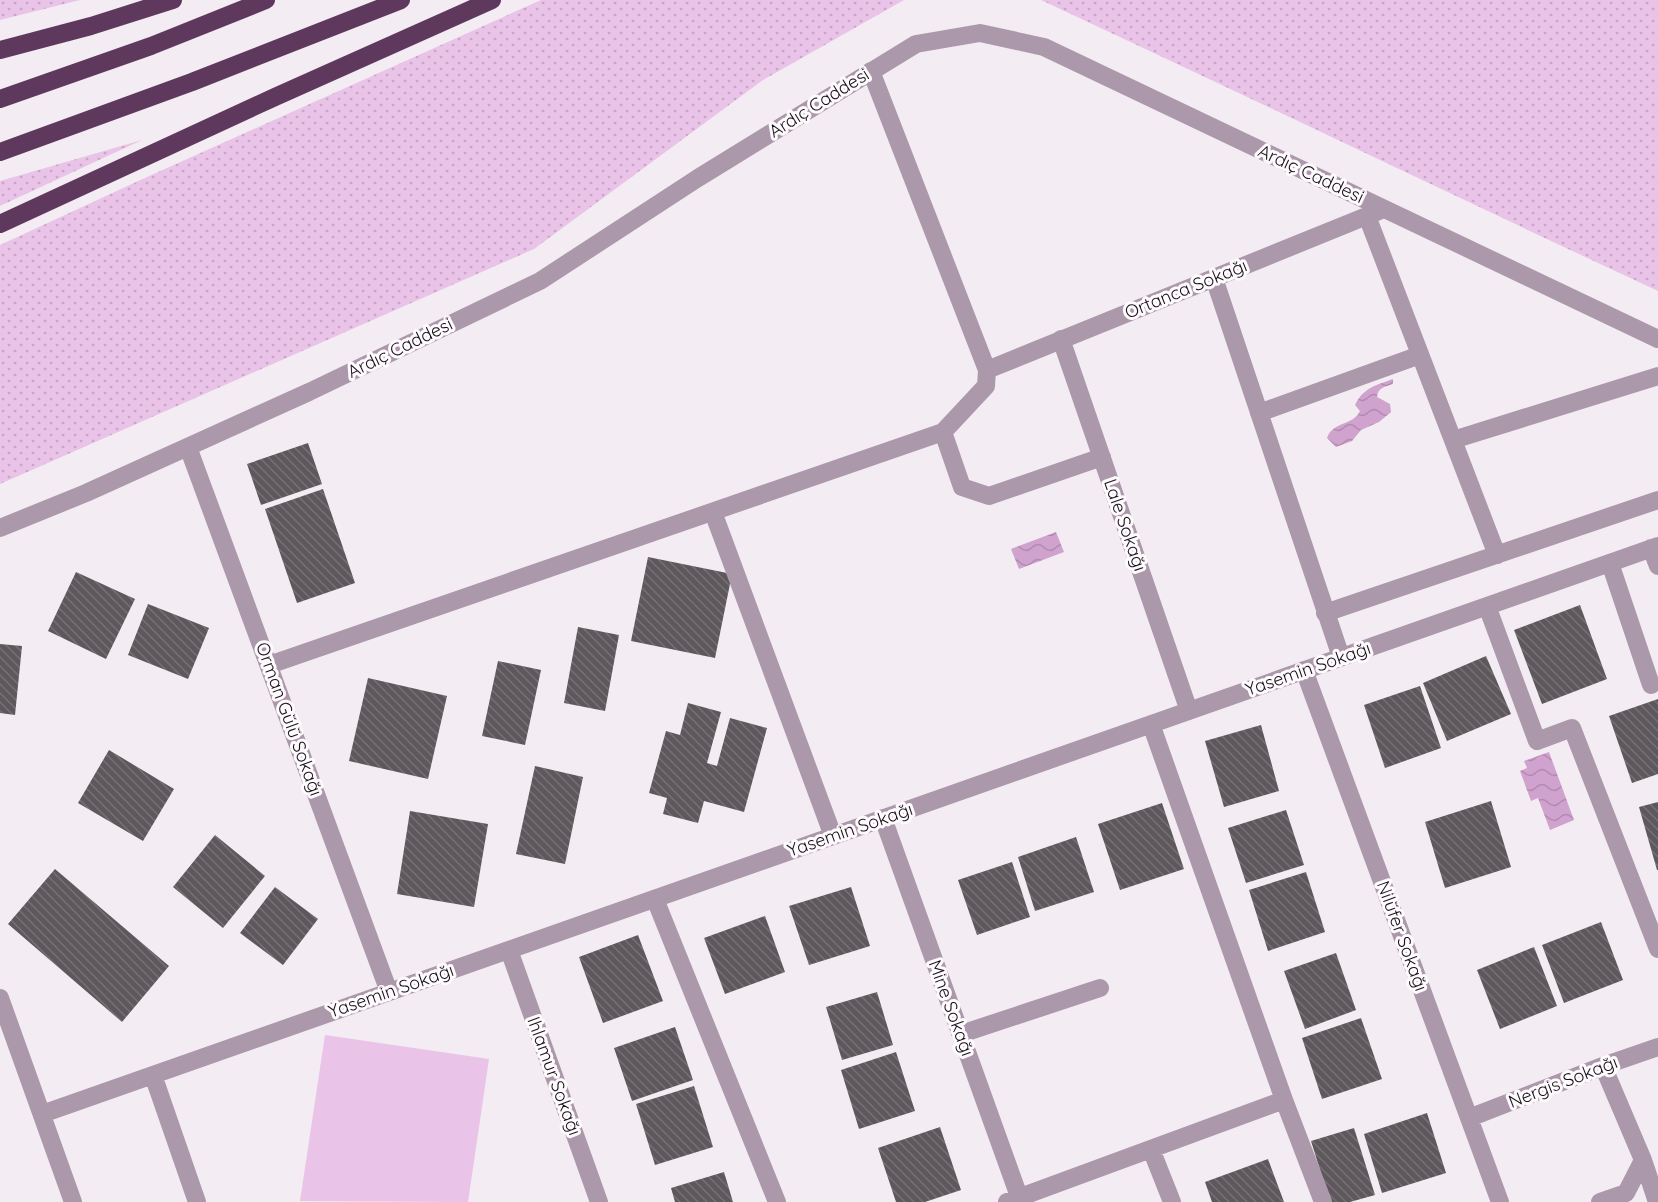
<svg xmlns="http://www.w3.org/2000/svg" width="1658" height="1202" font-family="Quicksand,sans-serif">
  <defs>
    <pattern id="grass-dots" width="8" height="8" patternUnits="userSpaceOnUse" patternTransform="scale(1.5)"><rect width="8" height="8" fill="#eac3e8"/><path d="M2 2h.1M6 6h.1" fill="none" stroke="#c8a6c6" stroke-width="1.8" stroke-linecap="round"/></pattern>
    <pattern id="water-waves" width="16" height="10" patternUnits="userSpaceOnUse" patternTransform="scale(1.5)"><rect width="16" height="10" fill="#d0a2ce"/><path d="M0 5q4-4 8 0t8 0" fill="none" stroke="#b28ab0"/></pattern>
    <pattern id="building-back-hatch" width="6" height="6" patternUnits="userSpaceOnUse" patternTransform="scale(1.5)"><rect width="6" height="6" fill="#5e585d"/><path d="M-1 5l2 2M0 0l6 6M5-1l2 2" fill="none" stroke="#747074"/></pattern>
  </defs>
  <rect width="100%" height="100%" fill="#f3ecf2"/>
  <path fill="url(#grass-dots)" d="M0,0H80L0,20Z
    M541,0H904L763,80L534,249L0,484V245L147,177Z
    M1041,0H1658V291C1452,195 1247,96 1041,0Z
    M142,140L0,206V181Z"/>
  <path fill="#eac3e8" d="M325,1035L489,1059L468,1202L300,1201Z"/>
  <path fill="url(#water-waves)" d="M1393,379V384C1385,387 1378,387 1377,397L1390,404L1391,412L1379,422L1361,430L1352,441L1336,447L1327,438C1333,421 1353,426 1360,411L1355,405C1363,388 1376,385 1393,379Z
    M1056,532L1064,552L1019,569L1011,549Z
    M1549,752L1574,820L1550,830L1538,798L1531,801L1520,771L1527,768L1524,761Z"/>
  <path fill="url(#building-back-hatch)" d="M308,443L322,484L261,505L247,464Z
    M323,489L355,583L297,603L265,509Z
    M648,557L732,574L715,658L631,641Z
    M76,572L135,599L106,659L48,631Z
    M148,604L209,628L188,679L128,655Z
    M1580,605L1607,679L1542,704L1514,630Z
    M578,627L619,635L605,711L564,703Z
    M0,644L22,646L15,715L0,713Z
    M1486,656L1511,714L1447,741L1423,683Z
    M498,661L541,670L525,745L482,736Z
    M368,678L447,696L428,779L349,761Z
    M1420,686L1441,748L1385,768L1364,705Z
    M1658,699V774L1632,783L1609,716Z
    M688,703L721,712L707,763L717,766L730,718L767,728L744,812L704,801L698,823L663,814L667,798L649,793L666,731L680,735Z
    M1261,725L1279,791L1224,807L1205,741Z
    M109,750L174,789L143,841L78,803Z
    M535,766L583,777L565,864L516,854Z
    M1491,801L1511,867L1445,888L1425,822Z
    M1658,802V870H1657L1639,807Z
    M1162,803L1184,869L1120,890L1098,824Z
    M1286,810L1304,865L1246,883L1228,828Z
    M410,811L488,824L474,907L397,894Z
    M215,835L265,876L223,928L173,887Z
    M1076,837L1094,892L1035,911L1018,857Z
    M1012,862L1030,917L977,935L958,880Z
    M55,869L169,966L122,1022L8,924Z
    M1306,872L1325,932L1268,951L1249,890Z
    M275,887L318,919L283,965L240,933Z
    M851,887L870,946L809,965L789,906Z
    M765,916L785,972L725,994L704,938Z
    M1601,922L1623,980L1564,1003L1542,945Z
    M638,935L663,1001L603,1023L579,957Z
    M1534,947L1557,1006L1500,1029L1477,970Z
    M1336,953L1356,1010L1305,1029L1284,971Z
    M877,992L893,1045L842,1060L826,1007Z
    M1361,1018L1382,1079L1322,1099L1302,1038Z
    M675,1027L693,1080L632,1101L614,1048Z
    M896,1052L915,1111L859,1129L841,1070Z
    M694,1086L713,1147L655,1165L636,1104Z
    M1427,1113L1446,1173L1382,1193L1364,1134Z
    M940,1127L961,1190L925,1202H896L878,1148Z
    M1354,1128L1375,1195L1350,1202H1330L1311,1141Z
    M1268,1159L1284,1202H1212L1205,1182Z
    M724,1172L733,1202H675L671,1188Z"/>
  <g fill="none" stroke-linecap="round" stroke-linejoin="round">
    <path stroke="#ac98ab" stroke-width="18" d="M1367,216L1497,555
      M1214,278L1341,657
      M1061,339L1189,711
      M987,370L1384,209
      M1259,413L1420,355
      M943,432L962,487L989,496L1102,457
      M1453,440L1658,376
      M188,447L389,992
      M713,512L833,836
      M0,528L86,493L309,392L540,281L698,178L916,44L980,33L1044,47L1658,339
      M1651,548L1658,566
      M1610,563L1651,685
      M1487,606L1537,741L1572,728L1658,949
      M1325,613L1658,500
      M269,665L943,432L986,386L987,370L871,71
      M1304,670L1500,1202
      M1151,724L1284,1100
      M883,818L1021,1202
      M655,899L777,1202
      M509,950L599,1202
      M0,998L73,1202
      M961,1034L1100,988
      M153,1075L197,1202
      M42,1114L1658,546
      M1469,1118L1603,1066L1658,1047
      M1151,1149L1172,1202
      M1643,1160L1657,1202
      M1007,1202L1284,1100L1323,1202
      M1600,1202L1626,1193L1643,1160L1603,1066"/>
    <path stroke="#5f385e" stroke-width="18" d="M0,50L91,26L173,0
      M0,99L151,46L266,0
      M0,152L192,82L401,0
      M0,224L275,97L492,0"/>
  </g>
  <g text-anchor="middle" stroke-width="6" stroke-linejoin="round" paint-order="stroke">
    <g font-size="18" fill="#141214" stroke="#fefafe">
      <text transform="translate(819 103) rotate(-32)" y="6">Ardıç Caddesi</text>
      <text transform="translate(1311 174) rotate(25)" y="6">Ardıç Caddesi</text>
      <text transform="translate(1186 289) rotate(-22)" y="6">Ortanca Sokağı</text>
      <text transform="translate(400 348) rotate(-26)" y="6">Ardıç Caddesi</text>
      <text transform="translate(1125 525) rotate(71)" y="6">Lale Sokağı</text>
      <text transform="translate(1308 669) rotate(-19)" y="6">Yasemin Sokağı</text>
      <text transform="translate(289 719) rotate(70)" y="6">Orman Gülü Sokağı</text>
      <text transform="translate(850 830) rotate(-19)" y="6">Yasemin Sokağı</text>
      <text transform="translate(1402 936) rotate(70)" y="6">Nilüfer Sokağı</text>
      <text transform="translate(391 991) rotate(-19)" y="6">Yasemin Sokağı</text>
      <text transform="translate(951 1008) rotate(70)" y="6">Mine Sokağı</text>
      <text transform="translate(554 1076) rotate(70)" y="6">Ihlamur Sokağı</text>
      <text transform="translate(1563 1082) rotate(-21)" y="6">Nergis Sokağı</text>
    </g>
  </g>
</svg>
